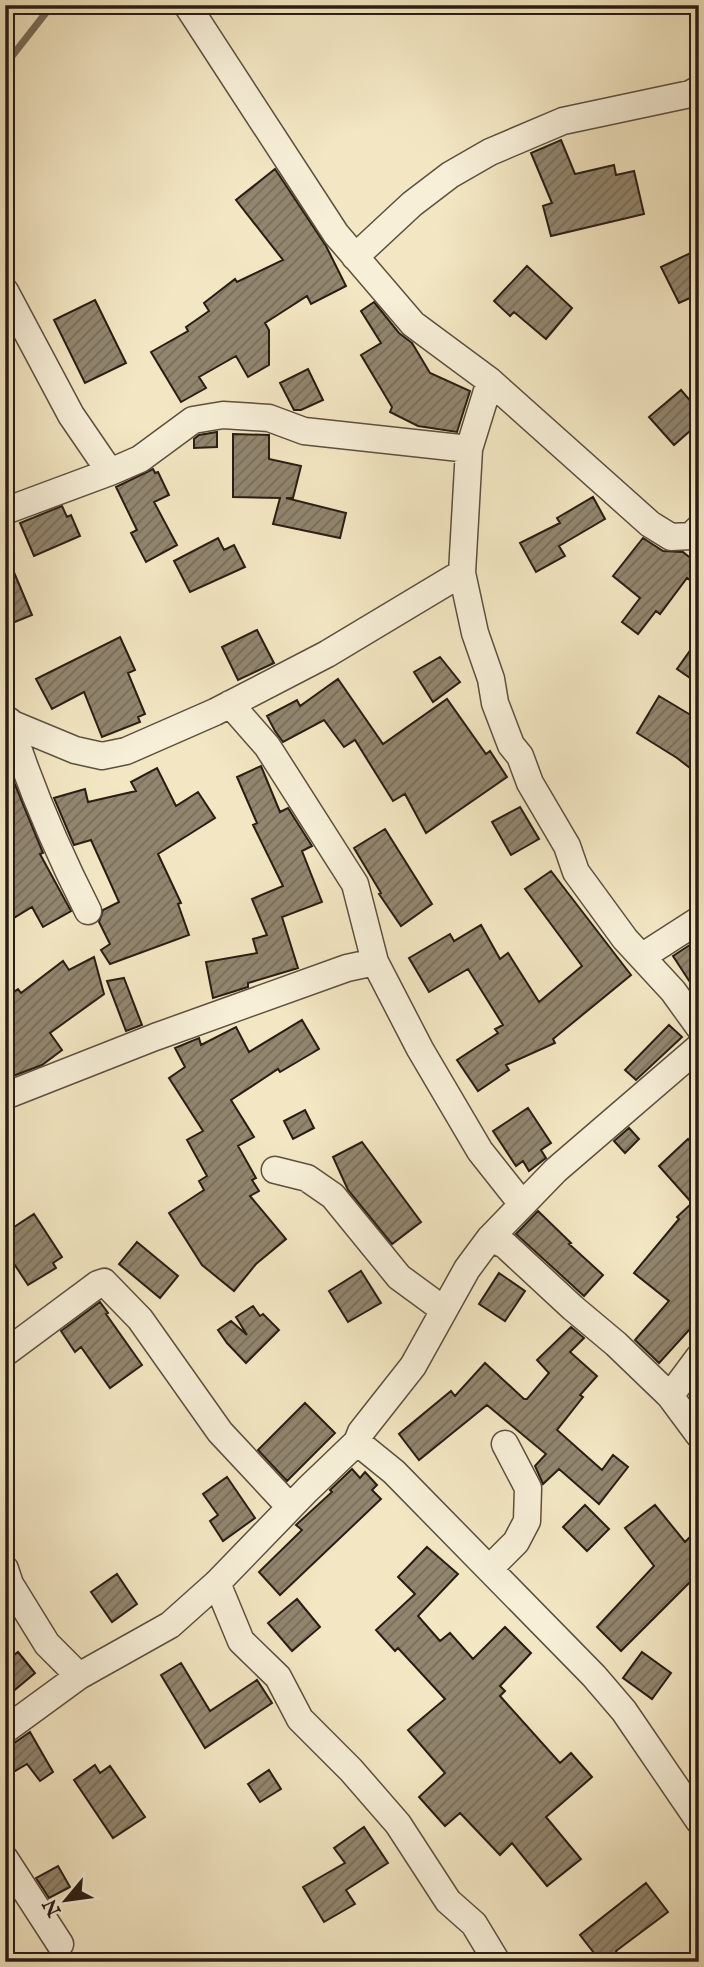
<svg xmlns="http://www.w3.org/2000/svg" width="704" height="1967" font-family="'IM FELL English',serif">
  <defs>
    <pattern id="building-hatch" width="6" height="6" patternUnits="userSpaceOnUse" patternTransform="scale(1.75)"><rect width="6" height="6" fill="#92866f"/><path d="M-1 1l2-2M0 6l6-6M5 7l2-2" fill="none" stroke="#776d5a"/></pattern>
  </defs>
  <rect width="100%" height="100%" fill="#f3e7c3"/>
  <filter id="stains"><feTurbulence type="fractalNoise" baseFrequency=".00286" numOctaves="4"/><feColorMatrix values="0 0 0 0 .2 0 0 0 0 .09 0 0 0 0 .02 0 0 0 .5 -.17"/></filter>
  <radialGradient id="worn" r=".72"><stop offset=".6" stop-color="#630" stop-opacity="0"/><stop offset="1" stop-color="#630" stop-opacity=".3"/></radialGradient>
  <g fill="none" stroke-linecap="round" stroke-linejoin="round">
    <path stroke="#796d59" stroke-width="7" d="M5,65L52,5"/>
  </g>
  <path fill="url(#building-hatch)" stroke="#291d13" stroke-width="2" d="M561,140L575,174L614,165L616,175L634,171L644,214L551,236L543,206L552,203L531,153Z
    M275,169L326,246L346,286L311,304L307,296L265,323L269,330V365L248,377L236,356L199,377L206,388L181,402L151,352L188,331L186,327L209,311L204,303L235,279L237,282L283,260L236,200Z
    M699,249V294L679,303L661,267Z
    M527,266L572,308L546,339L514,312L510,316L494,301Z
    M95,300L126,363L85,383L54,320Z
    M374,302L399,333L412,343L430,373L470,391L457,432L418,426L390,412L392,407L361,355L381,343L361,311Z
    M308,369L323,400L301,410H294L280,383Z
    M681,390L699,411V423L674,445L649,417Z
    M217,432V447L194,448V439L199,435Z
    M233,434L269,435V459L301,466L293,498H286L346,513L340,538L273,524L280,498L233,497Z
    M153,469L155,473L158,472L169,495L154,502L177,545L146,562L131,533L137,530L116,487Z
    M593,497L605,519L559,546L565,556L536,572L520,543L560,523L557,518Z
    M62,506L67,517L71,515L80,536L34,556L20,523Z
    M218,538L224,550L234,545L245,567L190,592L174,561Z
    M643,538L663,551L683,552L699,565V587L687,578L660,614L656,611L638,634L622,622L640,598L613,576Z
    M5,551L32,615L5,626Z
    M257,630L274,663L238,680L222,647Z
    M120,637L135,670L128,673L145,714L138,717L140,722L102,737L84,692L52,709L36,679Z
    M699,638V684L677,669Z
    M440,657L460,682L433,702L414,672Z
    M338,679L383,744L447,699L486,754L490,751L507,777L426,833L405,794L393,801L355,740L344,747L324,720L283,742L275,731L267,716L297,700L300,706Z
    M659,696L699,720V775L677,758L637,733Z
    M261,766L280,812L288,808L312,846L302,851L322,902L282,917L298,968L248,983V987L213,998L206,962L257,953L253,939L267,935L252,899L283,886L253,825L257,823L237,777Z
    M5,768L14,782L43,853L40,854L71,911L43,927L32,907L12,919L5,907V877L12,873L5,861Z
    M157,768L176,806L198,792L215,818L158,854L181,903L178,904L189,935L110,964L101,950L110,944L99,922L103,910L119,902L91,840L74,845L54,798L85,789L88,802L136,791L131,782Z
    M520,807L539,839L511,855L492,822Z
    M385,829L432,904L401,926L379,894L381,893L354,848Z
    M551,871L631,975L553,1039L555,1043L506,1065L509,1070L478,1091L457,1060L498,1033L495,1029L503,1025L468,969L429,992L409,958L450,934L454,941L481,925L500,959L508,953L539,1002L582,966L525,889Z
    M699,939V996L673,956Z
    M94,957L104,994L50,1033L62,1050L42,1065L5,1079V998L18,989L21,993L63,961L69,970Z
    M124,978L142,1025L126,1031L107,981Z
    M302,1020L319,1049L280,1072L278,1069L231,1100L254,1137L238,1146L256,1178L252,1180L259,1191L250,1196L286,1239L256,1264L234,1291L202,1265L169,1213L204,1190L199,1181L207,1176L187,1140L203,1131L169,1078L185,1067L175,1048L199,1038L201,1045L236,1027L249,1052Z
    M669,1025L682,1037L636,1080L625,1070Z
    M528,1108L551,1143L541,1150L546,1158L529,1171L523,1161L516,1166L493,1131Z
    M305,1110L314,1128L293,1139L284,1121Z
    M629,1128L639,1139L625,1153L614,1141Z
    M688,1139L699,1151V1319L659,1363L635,1340L669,1301L634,1273L679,1219L677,1217L692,1203L659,1166Z
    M362,1142L421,1222L392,1244L348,1190L333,1157Z
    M538,1211L571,1243L569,1244L603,1275L584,1296L516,1234Z
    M34,1214L62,1257L53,1263L56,1268L28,1285L5,1250V1233Z
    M137,1242L178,1276L160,1298L119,1264Z
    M361,1271L381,1303L348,1322L329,1291Z
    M499,1273L525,1291L505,1321L479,1304Z
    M100,1302L108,1313L106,1314L142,1365L110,1388L81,1347L75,1352L61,1331Z
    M253,1306L260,1316L263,1314L279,1330L246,1363L227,1343L218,1330L231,1321L247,1335L236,1317Z
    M571,1327L584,1338L570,1352L597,1376L580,1395L583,1397L557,1430L602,1470L613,1455L628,1467L599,1504L559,1469L543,1484L535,1466L546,1454L487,1405L419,1460L399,1434L451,1391L455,1396L485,1363L524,1399H527L549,1373L537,1360Z
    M305,1403L335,1433L287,1481L258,1450Z
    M352,1469L360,1478L365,1472L377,1485L372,1490L381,1499L280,1595L259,1572L302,1530L296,1525L332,1492L330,1490Z
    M227,1477L255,1518L223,1541L210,1521L218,1515L203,1494Z
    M585,1505L609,1529L587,1551L563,1527Z
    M655,1505L685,1542L699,1528V1573L621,1651L597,1627L654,1566L625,1528Z
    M427,1547L458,1574L418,1616L440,1641L450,1633L473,1659L505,1627L531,1653L500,1686L505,1691L500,1696L560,1763L571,1753L592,1777L546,1817L581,1859L547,1886L512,1843L500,1855L460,1813L445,1826L419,1797L445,1773L408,1730L445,1699L398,1648L395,1651L376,1630L415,1594L398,1577Z
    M117,1574L137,1604L112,1622L91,1592Z
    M297,1599L320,1627L292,1651L268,1623Z
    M18,1652L35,1673L5,1698V1662Z
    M642,1652L671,1673L652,1699L623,1678Z
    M181,1663L210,1711L257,1680L272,1703L205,1748L161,1675Z
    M30,1732L53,1772L40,1781L27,1764L5,1777V1746L14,1743Z
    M95,1765L100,1773L110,1766L145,1817L113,1838L74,1780Z
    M269,1770L281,1789L260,1802L248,1784Z
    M364,1827L388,1863L346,1890L355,1904L324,1922L303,1887L345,1863L334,1848Z
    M58,1866L70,1887L49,1898L36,1878Z
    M646,1883L668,1912L616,1951L618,1955L609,1962H601L580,1935Z"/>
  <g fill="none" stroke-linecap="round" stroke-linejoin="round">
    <defs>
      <path id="minor" d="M187,5L336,234L413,324L490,381L650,524L671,537L691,536L699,528
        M355,257L412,204L450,175L490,152L563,121L690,94L699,89
        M5,291L71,415L110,472L140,459L193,420L223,415L269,418L304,431L469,449
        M490,381L469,449L462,573L475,633L491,679L495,703L511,745L520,756L530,783L567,846L576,872L625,939L673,991L699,1027
        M5,511L110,472
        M230,704L267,746L355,884L375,962L420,1049L480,1151L522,1204
        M5,721L75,750L102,756L126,751L215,712L327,654L462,573
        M9,721C30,787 57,850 88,911
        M643,956L699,920
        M5,1096L155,1037L347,968L375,962
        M275,1170L307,1178L333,1196L399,1277L444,1310
        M490,1238L505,1245L573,1308L616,1344L670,1396L699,1435
        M5,1353L98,1284L104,1282L140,1319L220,1432L290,1507
        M670,1396L699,1357
        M357,1442L394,1472L594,1676L624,1711L699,1821
        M490,1568L516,1542L527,1521L528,1488L505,1444
        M5,1569L10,1584L47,1644L79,1676
        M217,1583L241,1641L278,1677L300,1719L351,1770L398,1824L448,1901L474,1924L497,1962
        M5,1730L79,1676L170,1625L217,1583L307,1490L357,1442L361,1432L413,1366L467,1269L490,1238L556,1170L699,1047
        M5,1859L60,1944"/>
    </defs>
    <use href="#minor" stroke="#5c503f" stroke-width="29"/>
    <use href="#minor" stroke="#f7efd8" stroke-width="26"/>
  </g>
  <rect width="704" height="1967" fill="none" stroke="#f3e7c3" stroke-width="28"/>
  <rect x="7" y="7" width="690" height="1953" fill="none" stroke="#291d13" stroke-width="3.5"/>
  <rect x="14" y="14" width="676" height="1939" fill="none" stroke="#291d13" stroke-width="2"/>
  <g transform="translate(66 1900) rotate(241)" stroke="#f7efd8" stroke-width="5" paint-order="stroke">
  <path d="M0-5L12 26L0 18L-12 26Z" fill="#291d13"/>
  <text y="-10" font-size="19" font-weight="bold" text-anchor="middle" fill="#291d13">N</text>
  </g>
  <rect width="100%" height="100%" filter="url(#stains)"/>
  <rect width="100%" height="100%" fill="url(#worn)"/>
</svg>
